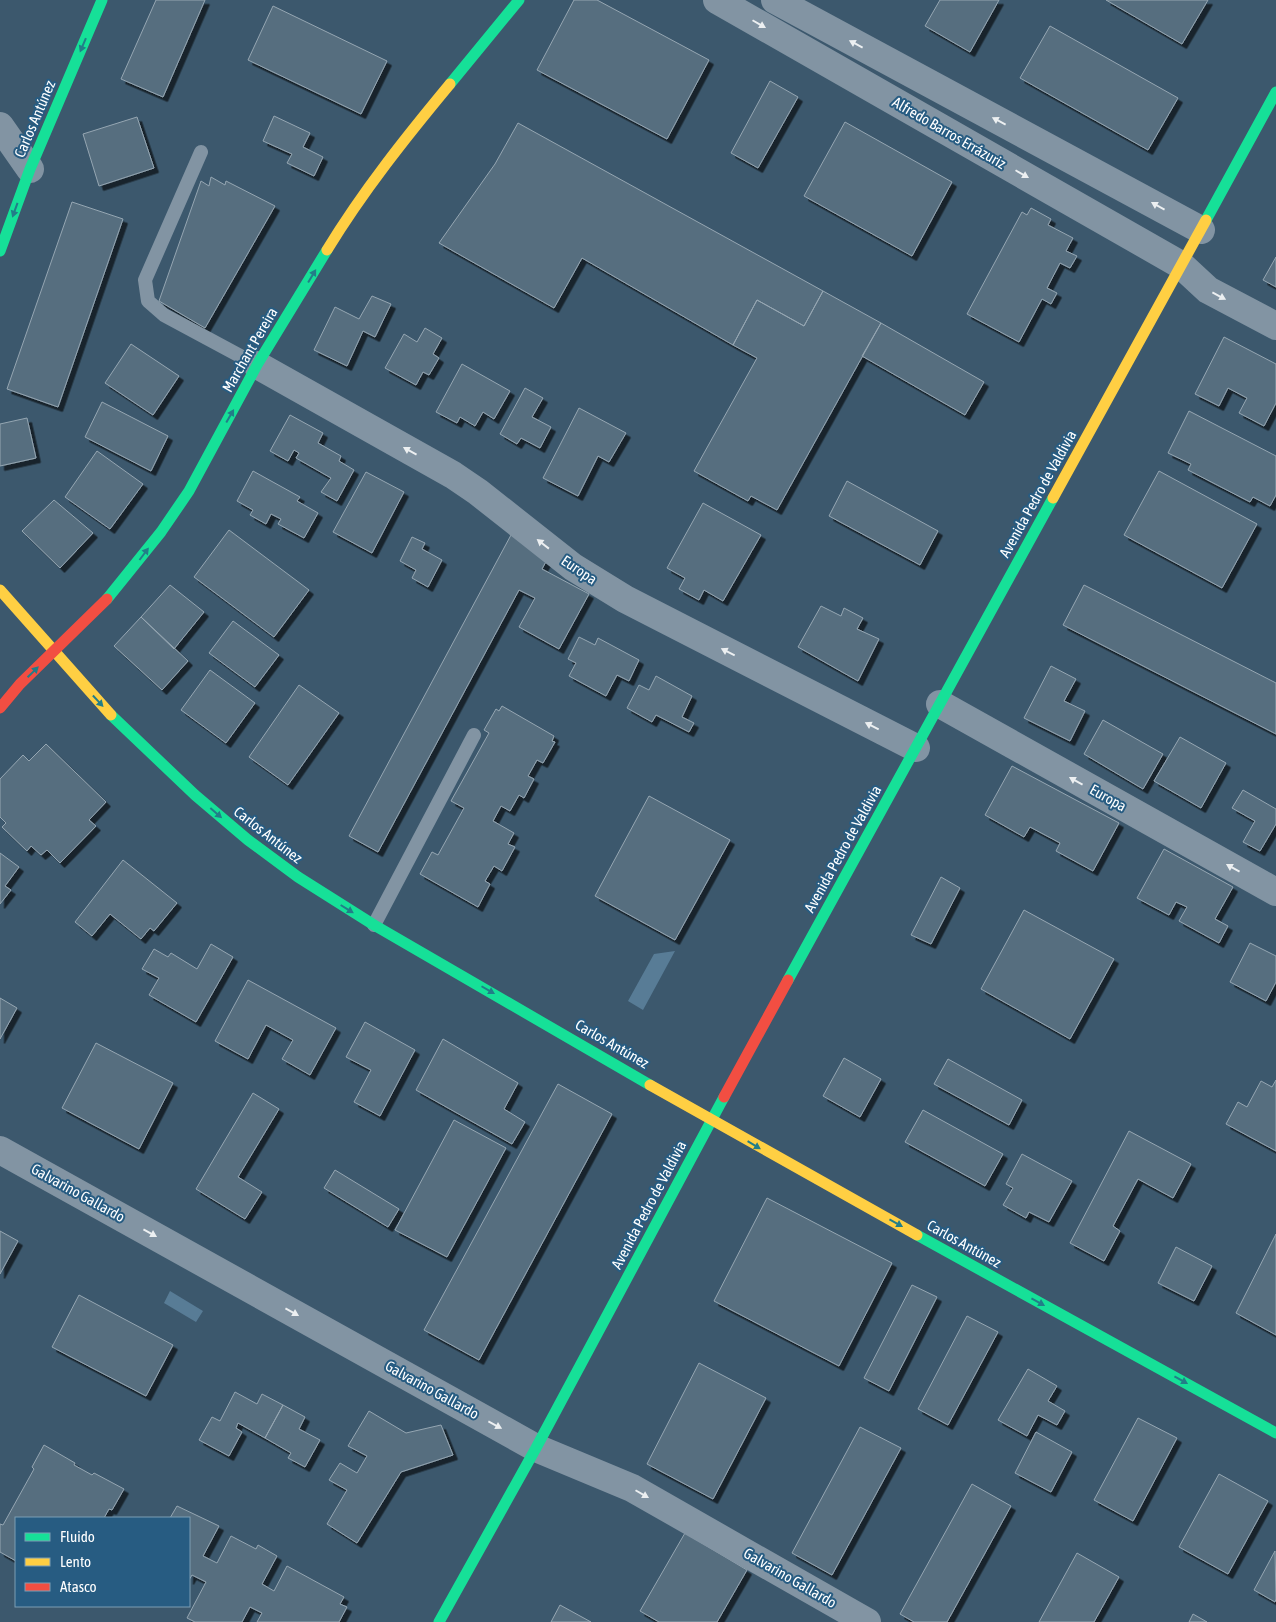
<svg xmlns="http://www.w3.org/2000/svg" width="1276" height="1622" font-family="'Asap Condensed',sans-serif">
  <defs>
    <filter id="shadow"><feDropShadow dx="4.5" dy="4.5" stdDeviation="0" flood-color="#0009"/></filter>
  </defs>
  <rect width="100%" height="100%" fill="#3c586d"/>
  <path fill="#587c96" d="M675,951L643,1010L628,1001L654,954Z
    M170,1291L203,1311L196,1322L164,1303Z"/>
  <path fill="#576e7f" stroke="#95a6b2" filter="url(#shadow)" d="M156,0H205L163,97L121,79Z
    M574,0H597L709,60L667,139L537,70Z
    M940,0H999L970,52L925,26Z
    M1106,0H1208L1182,44Z
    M273,6L387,61L361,114L248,60Z
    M1050,26L1178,98L1148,150L1020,78Z
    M770,81L798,97L758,168L731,153Z
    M274,116L310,133L303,147L323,157L314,176L287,163L292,154L263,141Z
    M137,117L154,168L99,186L83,134Z
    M845,122L952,182L912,256L804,196Z
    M518,123L823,291L804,326L757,300L733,345L582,258L554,308L439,243L495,164Z
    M211,177L225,185L226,181L275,206L205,328L159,301L201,181L209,186Z
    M72,202L123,219L58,407L7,389Z
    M1031,208L1051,219L1048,225L1073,238L1066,251L1077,256L1070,268L1060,263L1047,288L1057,293L1051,304L1042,299L1019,342L967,314L1022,212L1027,215Z
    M1276,257V287L1263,280Z
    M823,291L881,323L777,510L751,496L748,501L694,471L757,358L733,345L757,300L804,326Z
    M372,296L391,304L375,337L363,331L347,366L314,350L335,307L359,319Z
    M881,323L984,382L965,415L862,356Z
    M425,328L442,338L433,354L439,358L429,375L423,372L416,385L385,368L404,334L417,342Z
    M1224,337L1276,364V403L1264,426L1239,413L1247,398L1228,388L1219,406L1195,394Z
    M131,344L179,376L153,415L105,383Z
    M462,364L510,391L494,419L483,412L475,426L460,417L457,423L436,412Z
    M525,388L543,398L532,417L551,427L540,448L521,438L517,444L500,434Z
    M102,402L168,436L151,471L85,437Z
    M579,408L626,433L609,462L598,456L578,496L543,478Z
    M1189,411L1276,456V495L1270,506L1253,497L1250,502L1188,470L1191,464L1168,453Z
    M290,415L323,433L318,443L341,456L339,461L354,470L337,501L321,492L331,478L296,458L299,453L294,450L288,461L270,451Z
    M27,418L36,458L0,466V424Z
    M97,451L143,484L110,529L65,497Z
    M253,471L300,497L297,501L318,513L304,538L278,524L281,519L271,514L266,524L250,515L253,510L237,501Z
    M1159,471L1257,524L1222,588L1124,535Z
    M366,472L404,492L372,553L333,532Z
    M847,481L938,531L920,565L829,516Z
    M54,500L93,533L60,568L22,531Z
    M703,503L761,535L723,601L704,590L699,600L679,589L685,578L667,568Z
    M229,530L309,590L274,637L194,577Z
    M511,535L549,556L542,569L589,594L559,649L519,627L535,598L519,590L378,852L349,836Z
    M412,537L425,543L422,549L442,560L428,587L412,578L416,570L400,561Z
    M170,585L204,612L174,649L141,617Z
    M1084,585L1276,683V734L1063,625Z
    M821,606L841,616L844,608L863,618L857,629L879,639L858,681L798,647Z
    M141,617L188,661L162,690L114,646Z
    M233,621L279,655L255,687L209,653Z
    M579,637L595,645L598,638L639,660L629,681L617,675L606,696L569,676L576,663L568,659Z
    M1051,666L1076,679L1064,701L1085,711L1070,741L1024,718Z
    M210,670L255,703L226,743L181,710Z
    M656,676L692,696L682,717L694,723L689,732L656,715L652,722L627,708L639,685L649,690Z
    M299,685L339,713L288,785L249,757Z
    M502,706L554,736L552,741L555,742L543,763L537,760L528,776L534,779L524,798L519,795L510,811L501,806L493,821L514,833L508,844L515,847L502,871L494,866L485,881L490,884L478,907L420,874L432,852L438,855L464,808L451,801L489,733L484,730L496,709L499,711Z
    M1103,720L1163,754L1143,789L1084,754Z
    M1180,737L1226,763L1201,808L1154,781Z
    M46,744L106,802L89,820L96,826L60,863L47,850L41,855L31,846L27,851L2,827L6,823L0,817V779L23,755L29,761Z
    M1012,766L1119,823L1093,871L1056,851L1060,843L1030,827L1024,837L985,815Z
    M1243,790L1276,809V824L1260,851L1243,842L1255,821L1232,808Z
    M649,796L730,840L675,940L595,896Z
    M1164,849L1233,887L1215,919L1228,926L1219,943L1179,921L1187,907L1176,902L1169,915L1137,898Z
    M0,853L19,867L5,886L11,890L0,904Z
    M123,860L177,903L154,931L150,928L141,939L110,914L92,936L75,922Z
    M941,877L960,888L931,944L911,935Z
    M1024,910L1114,959L1070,1039L981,989Z
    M1250,943L1276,956V982L1266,1001L1230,982Z
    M211,944L233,957L196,1022L149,995L159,978L142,969L154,949L168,957L171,953L197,969Z
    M248,980L336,1028L310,1075L282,1059L293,1040L266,1025L248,1059L215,1041Z
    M0,998L17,1008L0,1039Z
    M365,1022L415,1050L380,1116L354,1102L371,1070L346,1057Z
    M443,1039L518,1083L504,1109L525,1122L512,1144L416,1090Z
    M96,1043L173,1083L139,1149L62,1108Z
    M844,1058L881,1079L860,1117L823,1096Z
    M948,1059L1022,1100L1009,1125L934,1084Z
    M1276,1080V1151L1226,1124L1238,1102L1247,1107L1261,1081L1272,1087Z
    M558,1084L612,1114L479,1360L424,1330Z
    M253,1093L279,1109L238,1177L262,1192L245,1219L196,1189Z
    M923,1110L1003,1154L985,1186L905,1142Z
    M454,1120L506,1148L447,1257L395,1230Z
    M1129,1131L1191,1164L1173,1198L1138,1179L1113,1226L1120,1231L1104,1261L1070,1243Z
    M1022,1154L1072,1181L1049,1222L1029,1212L1026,1218L1003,1205L1013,1188L1006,1184Z
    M335,1170L399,1209L388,1227L324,1188Z
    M767,1198L892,1263L839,1366L714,1301Z
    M0,1231L18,1241L0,1274Z
    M1276,1234V1335L1236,1313Z
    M1176,1247L1212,1266L1194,1301L1158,1283Z
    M912,1285L937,1297L889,1391L864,1378Z
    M79,1295L173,1345L146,1396L52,1347Z
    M967,1316L998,1332L948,1425L918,1409Z
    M699,1363L766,1398L713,1499L647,1464Z
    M1028,1369L1057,1386L1048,1401L1065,1411L1057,1425L1038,1415L1027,1436L998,1420Z
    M235,1392L257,1404L262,1394L283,1405L265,1438L238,1423L236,1428L242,1432L229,1456L199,1440L212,1417L220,1421Z
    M283,1405L305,1417L299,1429L320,1440L305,1467L288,1458L291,1453L265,1438Z
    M369,1411L406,1433L441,1425L453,1455L401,1472L357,1543L327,1524L347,1490L329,1480L340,1463L357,1473L367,1456L348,1446Z
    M1138,1418L1177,1438L1133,1521L1094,1500Z
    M860,1427L901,1448L832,1575L792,1553Z
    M1036,1432L1072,1452L1051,1492L1015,1473Z
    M44,1445L75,1463L74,1465L92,1475L94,1473L124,1489L112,1510L109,1509L104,1518H16V1561L0,1552V1524L3,1525L34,1469L32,1467Z
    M1219,1474L1268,1501L1228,1574L1179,1547Z
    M972,1484L1011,1506L947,1622H914L900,1614Z
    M177,1506L219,1526L203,1556L217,1563L231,1536L256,1549L258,1545L277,1556L262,1584L274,1591L287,1566L344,1597L340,1604L347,1607L339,1622H257L262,1613L250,1607L242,1622H195L187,1618L206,1582L192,1575L189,1580V1518H170Z
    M685,1533L747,1570L717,1622H659L640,1611Z
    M1275,1551L1276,1599L1275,1602L1254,1590Z
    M1077,1553L1119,1577L1094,1622H1039Z
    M560,1605L591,1622H551Z
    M1193,1614L1207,1622H1189Z"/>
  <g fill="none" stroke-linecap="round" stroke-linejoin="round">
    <path stroke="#8294a3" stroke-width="14" d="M201,152L145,280L148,301L164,315L257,365
      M374,925L474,735"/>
    <path stroke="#8294a3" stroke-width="28" d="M717,0L1181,265L1208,290L1276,326
      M775,0L1201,230
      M0,126L30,169
      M257,365L453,475L478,492L573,567L625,599L916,748
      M940,704L1276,892
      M0,1150L493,1424L536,1448L632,1488L867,1622"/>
    <path stroke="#16e098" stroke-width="11" d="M450,84L519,0
      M1206,220L1276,92
      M0,251L30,169L102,0
      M107,599L161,532L189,491L257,365L327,250
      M111,715L195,795L248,840L298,877L374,925L650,1085
      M788,980L1053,498
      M917,1235L1276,1433
      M439,1622L536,1448L724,1097"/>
    <path stroke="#ffcf43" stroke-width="11" d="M327,250C363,191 406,137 450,84
      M1053,498L1206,220
      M0,590L111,715
      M650,1085L917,1235"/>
    <path stroke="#f24e42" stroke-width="11" d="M0,708L20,684L107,599
      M724,1097L788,980"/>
  </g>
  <defs><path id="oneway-solid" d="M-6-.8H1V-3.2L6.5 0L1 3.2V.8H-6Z" transform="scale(1.25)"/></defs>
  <g fill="#eceff1">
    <use href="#oneway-solid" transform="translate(759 24) rotate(30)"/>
    <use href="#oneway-solid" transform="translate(856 44) rotate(-152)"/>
    <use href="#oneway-solid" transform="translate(999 121) rotate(-152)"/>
    <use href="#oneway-solid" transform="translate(1022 174) rotate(30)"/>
    <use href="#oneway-solid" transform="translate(1158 206) rotate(-151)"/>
    <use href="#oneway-solid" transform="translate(1219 296) rotate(28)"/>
    <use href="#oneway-solid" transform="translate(410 451) rotate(-151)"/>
    <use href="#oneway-solid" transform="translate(543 544) rotate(-142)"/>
    <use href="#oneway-solid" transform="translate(728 652) rotate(-153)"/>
    <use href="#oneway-solid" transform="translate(872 726) rotate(-153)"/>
    <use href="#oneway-solid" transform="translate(1076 781) rotate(-151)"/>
    <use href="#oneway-solid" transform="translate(1233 868) rotate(-151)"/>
    <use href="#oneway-solid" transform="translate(150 1233) rotate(29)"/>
    <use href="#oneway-solid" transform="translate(292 1312) rotate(29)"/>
    <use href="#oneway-solid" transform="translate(495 1425) rotate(28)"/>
    <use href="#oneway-solid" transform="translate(642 1494) rotate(30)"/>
  </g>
  <g fill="#237d88">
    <use href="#oneway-solid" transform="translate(83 45) rotate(113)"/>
    <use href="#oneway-solid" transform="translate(15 210) rotate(110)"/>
    <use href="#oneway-solid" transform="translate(312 276) rotate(-59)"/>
    <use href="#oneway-solid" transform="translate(230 416) rotate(-60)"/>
    <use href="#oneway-solid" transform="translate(144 554) rotate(-53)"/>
    <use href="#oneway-solid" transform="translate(33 672) rotate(-44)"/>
    <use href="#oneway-solid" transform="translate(98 701) rotate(47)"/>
    <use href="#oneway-solid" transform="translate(216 813) rotate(41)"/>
    <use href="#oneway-solid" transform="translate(347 909) rotate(32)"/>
    <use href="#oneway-solid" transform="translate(488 990) rotate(30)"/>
    <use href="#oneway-solid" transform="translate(754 1145) rotate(31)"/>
    <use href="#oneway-solid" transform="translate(896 1223) rotate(29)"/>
    <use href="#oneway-solid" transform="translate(1038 1302) rotate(29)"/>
    <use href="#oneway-solid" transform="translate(1181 1380) rotate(29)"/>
  </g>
  <g text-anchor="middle" stroke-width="4" stroke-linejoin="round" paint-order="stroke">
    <g font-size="15" fill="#fff" stroke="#275c82">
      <text transform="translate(35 119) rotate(-67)" y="5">Carlos Antúnez</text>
      <text transform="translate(949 133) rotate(30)" y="5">Alfredo Barros Errázuriz</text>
      <text transform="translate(250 350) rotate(-60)" y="5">Marchant Pereira</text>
      <text transform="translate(1038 494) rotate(-61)" y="5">Avenida Pedro de Valdivia</text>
      <text transform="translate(579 570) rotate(34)" y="5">Europa</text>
      <text transform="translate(1108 798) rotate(29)" y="5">Europa</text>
      <text transform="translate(268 835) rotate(38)" y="5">Carlos Antúnez</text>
      <text transform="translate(843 849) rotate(-61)" y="5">Avenida Pedro de Valdivia</text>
      <text transform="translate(612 1044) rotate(30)" y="5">Carlos Antúnez</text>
      <text transform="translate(78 1193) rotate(29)" y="5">Galvarino Gallardo</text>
      <text transform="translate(649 1205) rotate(-62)" y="5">Avenida Pedro de Valdivia</text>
      <text transform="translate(964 1244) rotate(29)" y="5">Carlos Antúnez</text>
      <text transform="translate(432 1390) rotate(29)" y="5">Galvarino Gallardo</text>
      <text transform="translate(790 1578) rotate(30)" y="5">Galvarino Gallardo</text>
    </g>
  </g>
  <rect x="15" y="1517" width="175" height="90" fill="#275c82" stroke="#7d9db4"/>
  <rect x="25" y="1533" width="25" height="8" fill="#16e098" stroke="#7d9db4"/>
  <text x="60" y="1542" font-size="15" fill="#ffffff">Fluido</text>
  <rect x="25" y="1558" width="25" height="8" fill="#ffcf43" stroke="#7d9db4"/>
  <text x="60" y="1567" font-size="15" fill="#ffffff">Lento</text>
  <rect x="25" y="1583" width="25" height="8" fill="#f24e42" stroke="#7d9db4"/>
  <text x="60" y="1592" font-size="15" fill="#ffffff">Atasco</text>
</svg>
